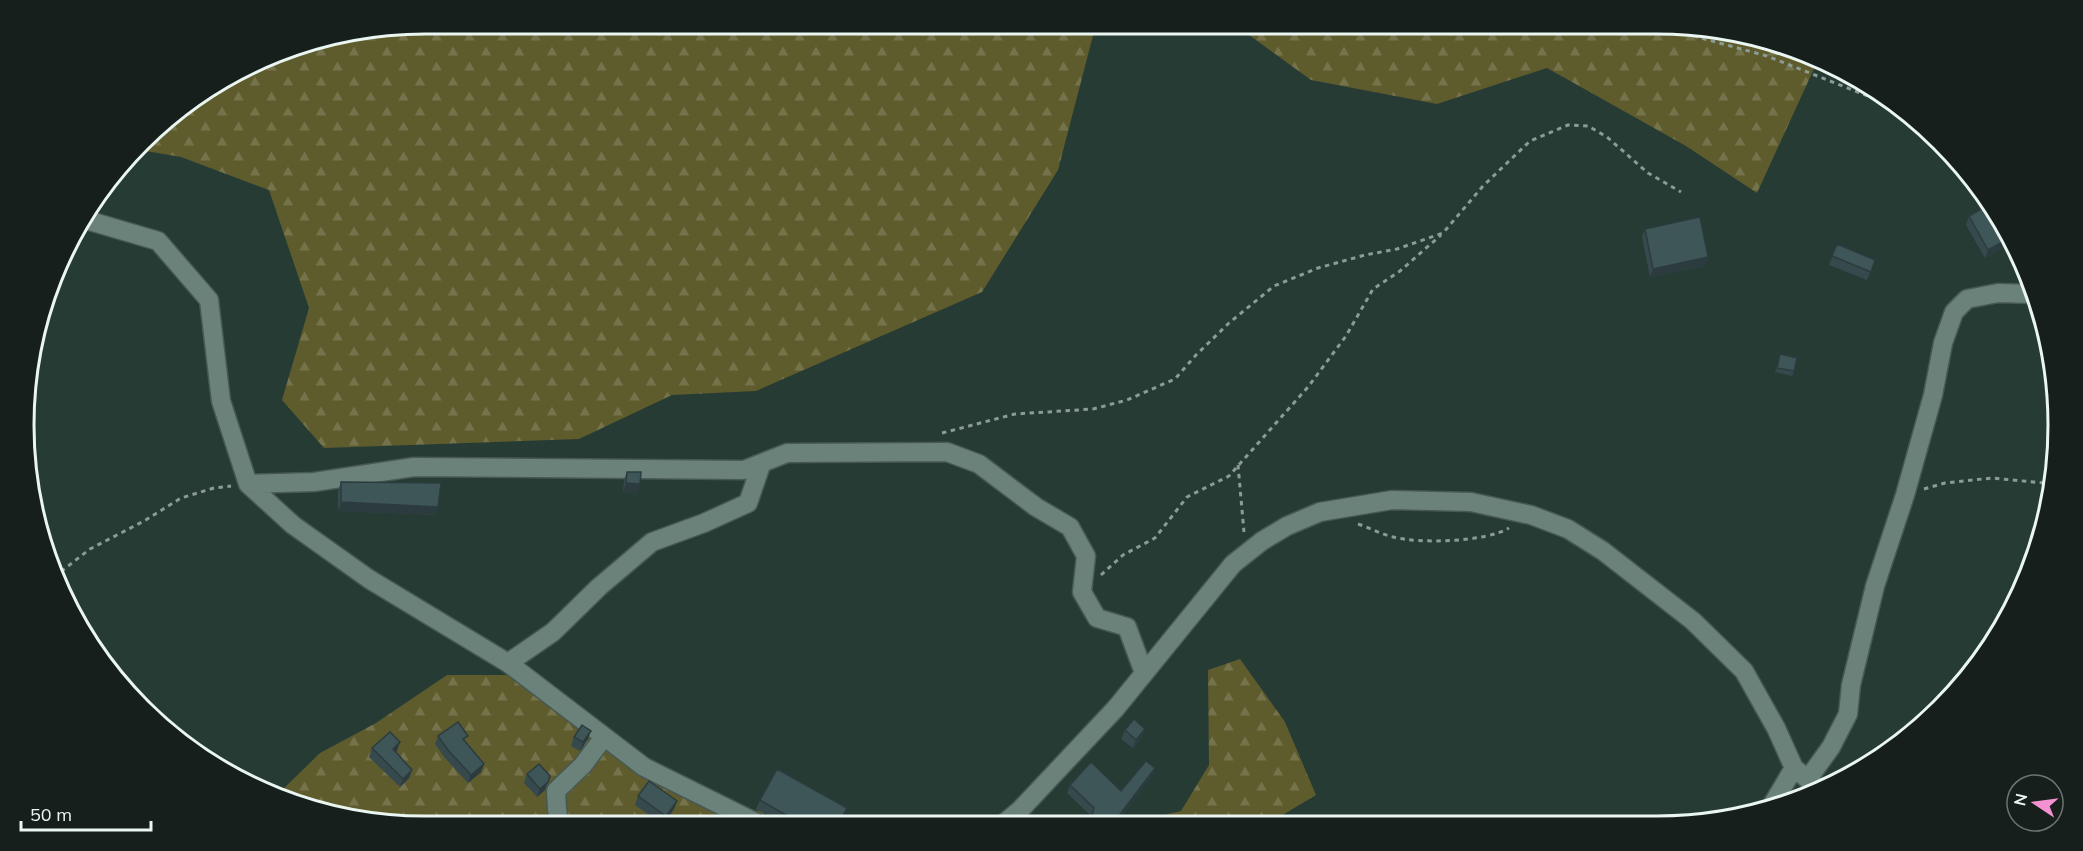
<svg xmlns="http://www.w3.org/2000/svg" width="2083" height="851" font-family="Mulish,sans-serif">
  <defs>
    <pattern id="forest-firs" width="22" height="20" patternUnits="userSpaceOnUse" patternTransform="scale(1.5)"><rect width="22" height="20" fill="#5e5b2d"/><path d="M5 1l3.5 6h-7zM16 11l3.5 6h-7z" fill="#75734c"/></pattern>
  </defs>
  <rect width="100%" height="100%" fill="#263b34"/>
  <path fill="url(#forest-firs)" d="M425,24H1096L1058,170L982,292L756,391L672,395L579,439L324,448L282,400L309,308L269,190L181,157L140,150L161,123L225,78L296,45Z
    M1234,24H1657L1786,45L1818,60L1757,193L1686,146L1547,68L1437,104L1311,80Z
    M1240,659L1285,722L1316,795L1266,825H1140L1143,820L1181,811L1209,765L1208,670Z
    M447,675H509L636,767L703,808L765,811L760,826L426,827L297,806L277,795L320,753L376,723Z"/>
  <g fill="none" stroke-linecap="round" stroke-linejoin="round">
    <defs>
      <path id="minor" d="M83,219L158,241L209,300L221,401L248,484L293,525L369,579L508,663L644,767L763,826
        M248,484L314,482L414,467L744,470L787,453L947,452L979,464L1036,507L1070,527L1086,556L1082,592L1097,618L1127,627L1144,673
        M508,663L553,632L599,587L652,542L704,523L748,503L761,465
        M1808,779L1831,747L1848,714L1851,685L1875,586L1905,495L1933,395L1943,343L1954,312L1967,299L1998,293L2035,294
        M1772,805L1794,768
        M1002,825L1020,810L1116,708L1233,564L1262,541L1287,526L1320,512L1392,500L1471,502L1531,515L1568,529L1603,551L1693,621L1744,671L1776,728L1794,768L1821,790
        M560,827L557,809L556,791L583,765L604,737"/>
    </defs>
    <use href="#minor" stroke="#475954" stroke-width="21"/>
    <path stroke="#8b9b96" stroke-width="3" stroke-dasharray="4.5 4.5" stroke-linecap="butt" d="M1650,24L1767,56L1903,110
      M942,433L1015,414L1093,409L1127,400L1175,379L1196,355L1229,323L1274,286L1318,268L1365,255L1397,249L1443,233L1483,186L1530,141L1568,125L1588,126L1607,137L1648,173L1681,192
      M1238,465L1244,532
      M1924,489L1945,483L1992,478L2054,484
      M1358,524C1370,528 1381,534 1393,537C1420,544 1486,542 1509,528
      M1101,575L1123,555L1155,538L1187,497L1229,476L1308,387L1346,336L1373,289L1400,271L1441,235
      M54,577L90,549L144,521L181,498L214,488L231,486"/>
    <use href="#minor" stroke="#6b827a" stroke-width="18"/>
  </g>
  <path fill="#364a4d" d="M1969,216L2006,240L2003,248L1985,258L1966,225Z
    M1645,229L1705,266L1650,277L1642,237Z
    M1837,244L1875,260L1867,280L1829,265Z
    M1780,354L1794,371L1792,376L1775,372Z
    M627,472L640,484L637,493L623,492L624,480Z
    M341,482L438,507L435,515L338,511V491Z
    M1145,729L1142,737L1133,748L1121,739L1125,730Z
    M438,736L466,742L481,772L468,783L445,758L435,744Z
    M574,737L588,739L580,751L571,746Z
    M372,748L397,751L396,752L412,770L409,778L400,787L369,757Z
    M527,774L545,790L537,797L524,783Z
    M1152,776L1115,825H1088L1091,816L1067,793L1070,785L1121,791Z
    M638,796L677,801L674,809L663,825L635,805Z
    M760,800L847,808L844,817L839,826H787L756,809Z"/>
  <path fill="#2c3c3e" d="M2006,240L2003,248L1985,258L1988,250Z
    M1708,257L1705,266L1650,277L1653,269Z
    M626,483L640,484L637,493L623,492Z
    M341,502L438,507L435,515L338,511Z
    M1145,729L1142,737L1133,748L1136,740Z
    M591,731L588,739L580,751L583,742Z
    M400,742L397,751L390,758L393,749Z
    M484,764L481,772L468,783L471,775Z
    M1155,768L1152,776L1115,825H1112Z
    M412,770L409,778L400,787L403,779Z
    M548,782L545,790L537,797L540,789Z
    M677,801L674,809L663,825L666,816Z
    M847,808L844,817L839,826H837Z"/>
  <path fill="#3f5659" stroke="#2c3c3e" stroke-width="1.5" d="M1987,206L2006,240L1988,250L1969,216Z
    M1700,217L1708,257L1653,269L1645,229Z
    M1837,244L1875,260L1871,272L1832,256Z
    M1780,354L1797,358L1794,371L1777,368Z
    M627,472H641L640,484L626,483Z
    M341,482L441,483L438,507L341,502Z
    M1134,719L1145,729L1136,740L1125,730Z
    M458,722L468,736L463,739L484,764L471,775L448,750L438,736Z
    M582,725L591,731L583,742L574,737Z
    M390,732L400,742L393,749L412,770L403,779L372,748Z
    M1146,761L1155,768L1112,825H1089L1094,808L1070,785L1091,762L1121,791Z
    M539,764L550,776L548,782L540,789L527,774Z
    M777,769L847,808L837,826H805L760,800Z
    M649,781L677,801L666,816L638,796Z"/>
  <path d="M0 0H2083V851H0ZM425 34H1657A391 391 0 0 1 2048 425V425A391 391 0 0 1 1657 816H425A391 391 0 0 1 34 425V425A391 391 0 0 1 425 34Z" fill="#161f1c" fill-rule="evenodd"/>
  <path fill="none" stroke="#eaf6f2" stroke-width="3" d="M425 34H1657A391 391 0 0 1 2048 425V425A391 391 0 0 1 1657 816H425A391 391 0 0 1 34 425V425A391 391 0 0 1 425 34Z"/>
  <g transform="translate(2035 803) rotate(283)"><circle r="28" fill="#161f1c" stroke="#6b7572" stroke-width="1.5"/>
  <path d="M0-4.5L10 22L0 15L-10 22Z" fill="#f491d3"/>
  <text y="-9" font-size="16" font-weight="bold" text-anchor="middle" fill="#eaf6f2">N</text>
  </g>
  <path d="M21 821v9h130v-9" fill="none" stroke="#eaf6f2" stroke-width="3"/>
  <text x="30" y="821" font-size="18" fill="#eaf6f2" stroke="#161f1c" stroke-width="4.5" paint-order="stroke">50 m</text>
</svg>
